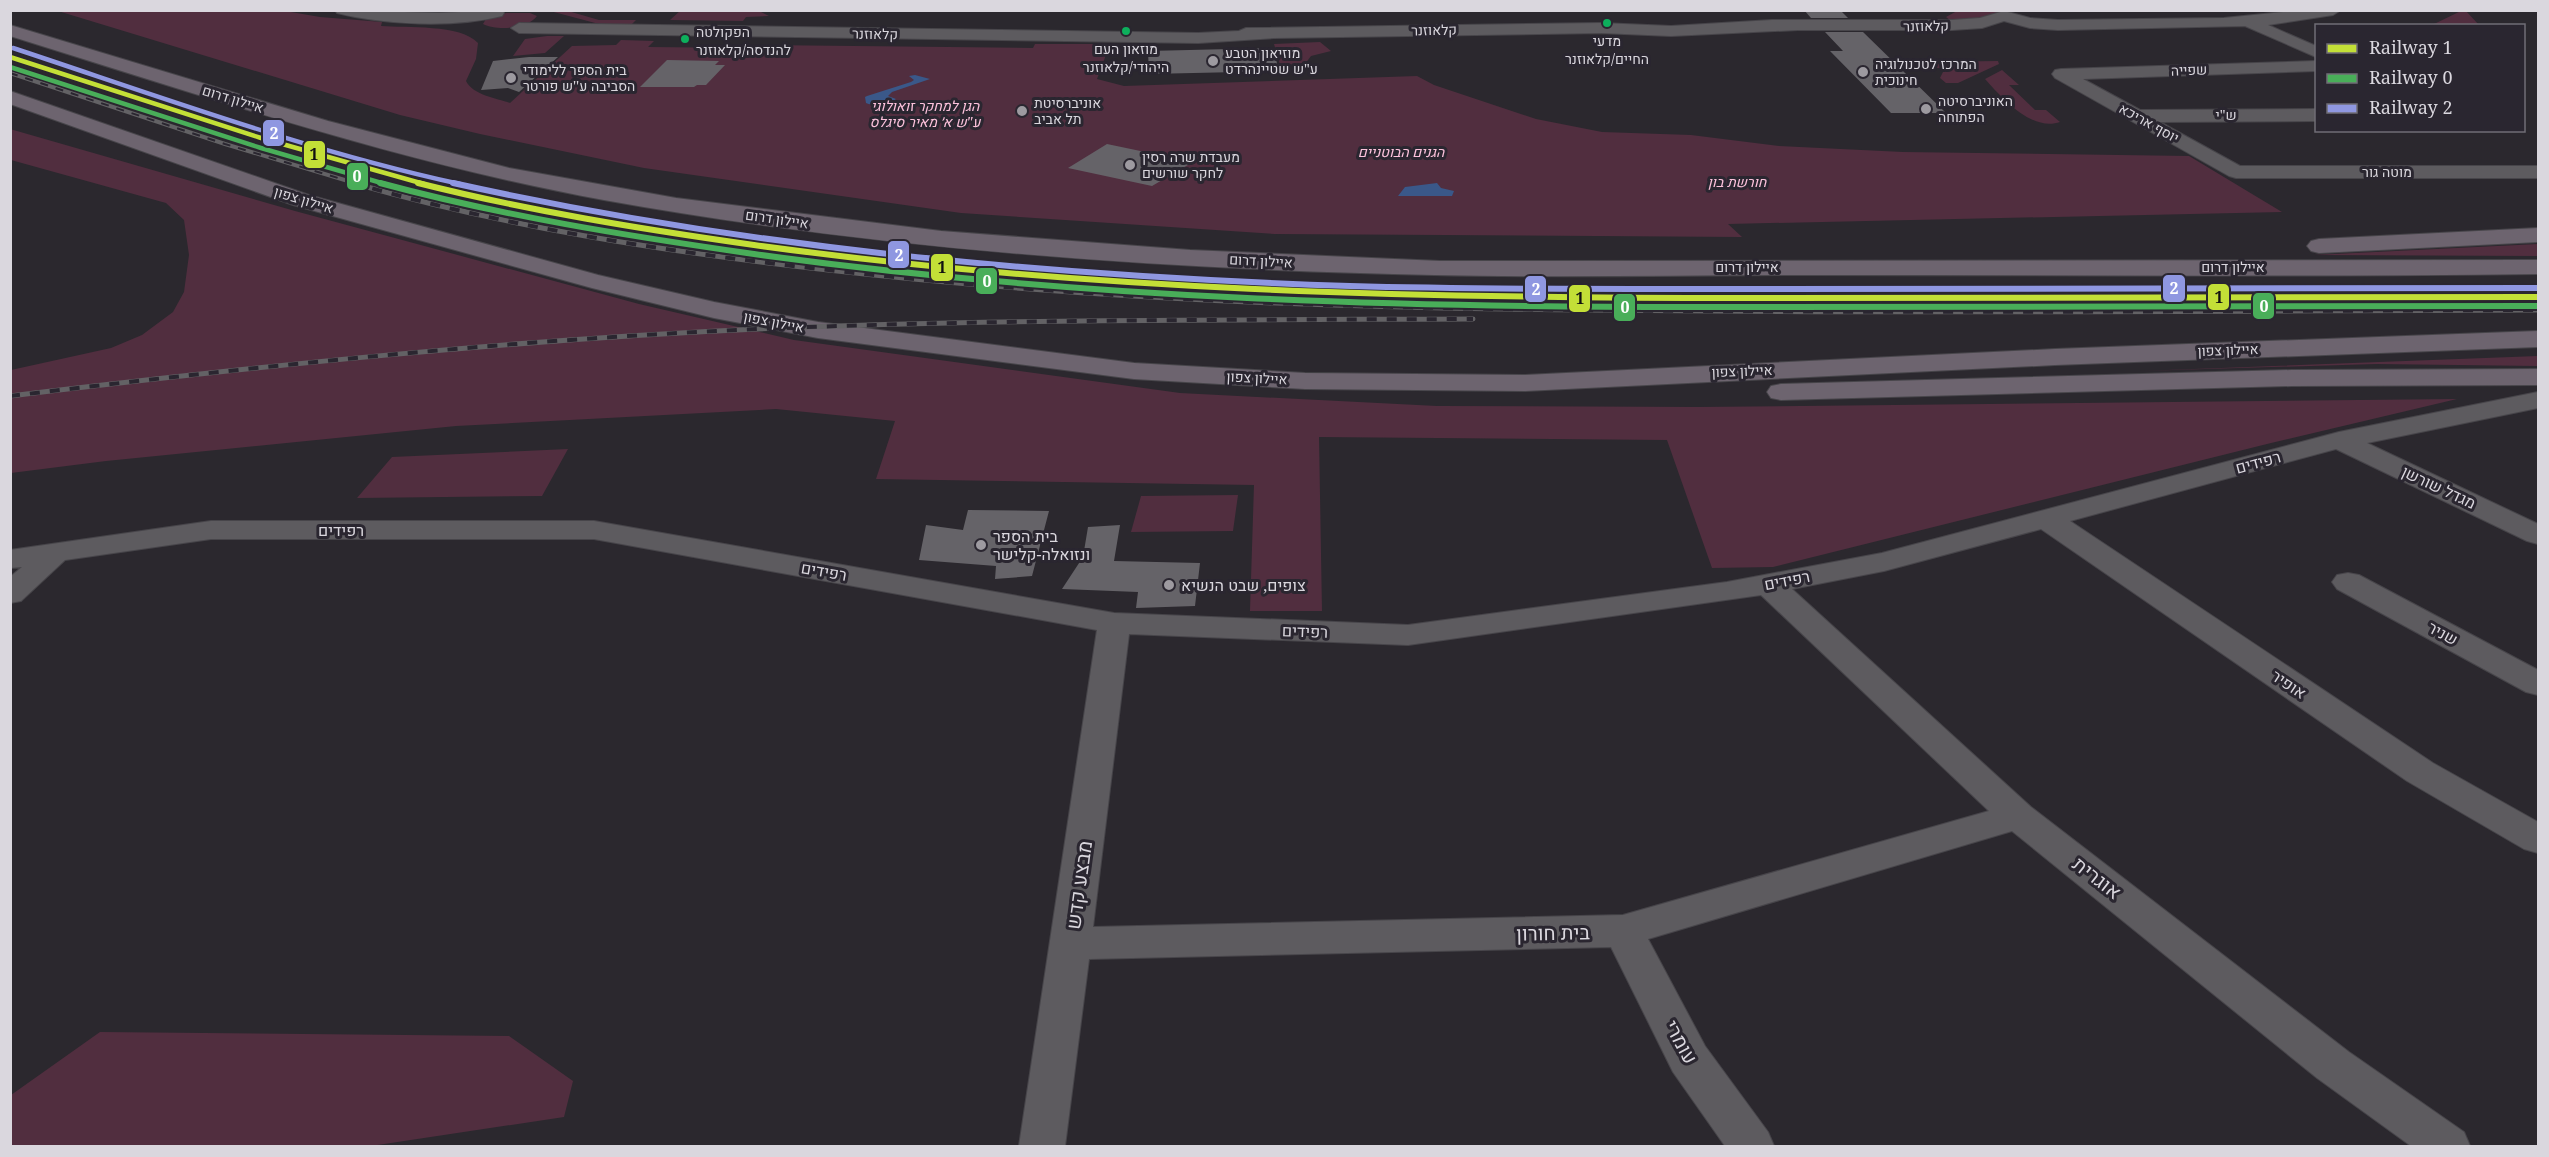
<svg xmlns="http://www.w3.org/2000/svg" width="2549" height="1157" font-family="'Noto Serif',Heebo,serif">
  <rect width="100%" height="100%" fill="#2b282e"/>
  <path fill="#512e3f" d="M681,10L759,11L769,16L746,17L743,21L670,20Z
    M58,11H285L320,17L382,22L381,26C406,28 461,24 478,43L476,59L466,81C473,95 496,98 510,103L572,46L616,45L621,40L654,41L648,47L751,48L754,45L1033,48L1035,44H1110L1097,79L1124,86L1417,76L1434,85L1536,119L1602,132L1691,135L1779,146L1903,152L2189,156L2282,212L1728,224L1742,237L1275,234L961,213L644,168L480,134L400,115Z
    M550,11H568L599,20H636L632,24H599Z
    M1957,11H2003L2002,14L1993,18L1951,21L1946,17Z
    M2466,11L2479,25H2432L2461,11Z
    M506,13H530L537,16C528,29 497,31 483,24L486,19Z
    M547,36H564L545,53L513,56L525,39Z
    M1320,42L1331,51L1311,56L1305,64L1280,65L1274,44Z
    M1915,60L1926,62L1998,61L1999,64L1958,83H1946L1940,78L1944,70L1941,68H1923Z
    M2002,70L2019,85H2009L2035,110H2046L2060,122C2032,132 2002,98 1985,79Z
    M10,129L295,211L639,304L794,340L1180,393L1437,406L1698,407L2457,399L2271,443L1773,567L1712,568L1667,440L1319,437L1322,611H1250L1254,485L876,479L895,421L776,409L456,426L106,461L11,473V370L111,348L142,335L173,312L184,292L189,255L184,220L166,203L11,160Z
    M2538,244V256L2314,255Z
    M2538,356V366L2376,364L2140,371Z
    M568,449L542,496L357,498L392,457Z
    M1238,495L1233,531L1131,532L1141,496Z
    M100,1032L509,1036L573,1081L564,1117L371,1146H11V1095Z"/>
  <path fill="#3a5889" d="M915,75L930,79L892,92L888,96L896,99C889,105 875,107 866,103L865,97L867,96L911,82L914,80L909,76Z
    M1437,183L1441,188L1454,191L1452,196H1398L1405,187Z"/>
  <path fill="#656368" d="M1804,10H1840L1848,18H1811Z
    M1825,32H1863L1946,113H1891L1830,51H1843Z
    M1273,48L1279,71L1149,74L1148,51Z
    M529,57H558L519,92L508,88L481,90L493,61Z
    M667,60L719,61L715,65H725L706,85H697L694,87H640Z
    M1107,144L1193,162L1152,186L1068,168Z
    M968,510L1049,511L1032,576L995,579L996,566L919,560L926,525L963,530Z
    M1120,525L1114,561L1200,563L1195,606L1136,608L1138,592L1062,589L1083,557L1088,527Z"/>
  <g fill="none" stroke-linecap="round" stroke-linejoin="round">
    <defs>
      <path id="minor" d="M335,10L439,13L502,10L504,13L502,16C455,28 384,25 337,13Z
        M2304,10H2341L2333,15L2268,25L2316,46V57L2245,26L2058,30L2030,28L2004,21L1982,28L1952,30H1798L1671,36L1601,33L1274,38L1198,43L519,33L511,28L519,23L1198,33L1239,31L1246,28L1601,23L1671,26L1772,20H1952L1980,18L2004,11L2030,18L2058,20L2224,18Z
        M2316,61V71L2083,79L2140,110L2316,109V121L2160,122L2240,166H2538V178H2236L2229,176L2055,78L2052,74L2055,70L2061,69Z
        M2538,392V408L2367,443L2538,524V544L2527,541L2336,449L2070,521L2433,763L2538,822V853L2524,849L2407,781L2041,529L1884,571L1792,589L2031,807L2349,1052L2464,1132L2470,1146H2411L2317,1078L2012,831L1648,939L1705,1046L1768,1132L1774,1146H1725L1673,1072L1611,947L1089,959L1065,1146H1019L1097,630L594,539H211L65,560L21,601L10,603V577L22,567L10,568V550L211,521H594L1114,613L1408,625L1727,582L1882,553L2339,432ZM1761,595L1989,811L1623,915L1093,927L1129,634L1408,645Z
        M2348,573L2359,575L2538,670V695L2526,692L2337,589L2332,582L2337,575Z"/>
      <path id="highway" d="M10,25L328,121L509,168L676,198L941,231L1190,250L1440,261L2538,260V274C2295,277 2051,275 1807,275C1683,275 1558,278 1434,275C1157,269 877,249 604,200C402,163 206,97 10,36Z
        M10,91L309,195L598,275L714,302L818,322L1134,363L1305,373L1525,375L2055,349L2538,331V347L2055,365L1525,391L1305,389L1134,379L818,338L714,318L592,288L293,205L10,104Z
        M2538,228V242L2319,253L2311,251L2307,246L2311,241L2319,239Z
        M2538,369V385L2292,386L1781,400L1771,398L1767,392L1771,386L1781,384L2292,370Z"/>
    </defs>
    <use href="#minor" stroke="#47454a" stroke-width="2"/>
    <use href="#highway" stroke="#47454a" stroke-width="2"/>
    <use href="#minor" fill="#5d5b5f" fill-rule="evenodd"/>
    <use href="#highway" fill="#6d646f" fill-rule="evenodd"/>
    <defs>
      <path id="rail-far1" d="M10,73L225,144L358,184"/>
      <path id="rail" d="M353,183C506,227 661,251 819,269C1045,295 1273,306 1501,309C1847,314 2192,311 2538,310
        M461,202L579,227L644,237
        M10,396C259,366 508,340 758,329C997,319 1235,320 1473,319"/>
    </defs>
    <use href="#rail-far1" stroke="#636265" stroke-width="4"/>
    <use href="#rail" stroke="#636265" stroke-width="5"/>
    <use href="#rail-far1" stroke="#2a2630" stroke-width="2" stroke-dasharray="8" stroke-linecap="butt"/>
    <use href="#rail" stroke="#2a2630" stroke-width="4" stroke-dasharray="10" stroke-linecap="butt"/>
    <defs>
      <path id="rail-1-far1" d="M10,57L261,138L424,184"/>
      <path id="rail-1" d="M418,183C529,211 641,229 754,245C1085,291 1413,298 1747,298C2010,298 2274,297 2538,297"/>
      <path id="rail-2-far1" d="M10,67L261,148L385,184"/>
      <path id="rail-2" d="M380,183C502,216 628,236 754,254C1079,299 1405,308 1732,307C2001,307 2269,306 2538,306"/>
      <path id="rail-3-far1" d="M13,48C161,97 308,151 460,184"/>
      <path id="rail-3" d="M453,183C747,248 1049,276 1350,286C1494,290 1637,289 1781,289C2033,289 2286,288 2538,288"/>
    </defs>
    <use href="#rail-1-far1" stroke="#2a2630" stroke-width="7"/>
    <use href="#rail-1" stroke="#2a2630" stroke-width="10"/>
    <use href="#rail-2-far1" stroke="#2a2630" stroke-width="7"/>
    <use href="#rail-2" stroke="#2a2630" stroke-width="10"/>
    <use href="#rail-3-far1" stroke="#2a2630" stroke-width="7"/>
    <use href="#rail-3" stroke="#2a2630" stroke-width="10"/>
    <use href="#rail-1-far1" stroke="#c3df37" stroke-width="4.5"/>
    <use href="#rail-1" stroke="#c3df37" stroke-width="6"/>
    <use href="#rail-2-far1" stroke="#49ae59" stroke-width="4.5"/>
    <use href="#rail-2" stroke="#49ae59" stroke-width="6"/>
    <use href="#rail-3-far1" stroke="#8f97e1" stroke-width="4.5"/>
    <use href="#rail-3" stroke="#8f97e1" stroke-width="6"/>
  </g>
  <g fill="#0daf5c" stroke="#2a2630" stroke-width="2">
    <circle cx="1607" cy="23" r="5"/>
    <circle cx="1126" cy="31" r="5"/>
    <circle cx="685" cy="39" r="5"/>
  </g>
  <g fill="#9d9aa0" stroke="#2a2630" stroke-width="2">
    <circle cx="1213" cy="61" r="6"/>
    <circle cx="1863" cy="72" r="6"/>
    <circle cx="511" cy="78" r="6"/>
    <circle cx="1926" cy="109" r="6"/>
    <circle cx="1022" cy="111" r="6"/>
    <circle cx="1130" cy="165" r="6"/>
    <circle cx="981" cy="545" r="6"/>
    <circle cx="1169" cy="585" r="6"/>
  </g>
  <g text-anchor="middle" stroke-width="6" stroke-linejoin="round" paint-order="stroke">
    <g font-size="14" fill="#dad7de" stroke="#2a2630">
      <text transform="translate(1926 26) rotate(-1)" y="5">קלאוזנר</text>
      <text transform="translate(1434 30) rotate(-1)" y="5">קלאוזנר</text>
      <text transform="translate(875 34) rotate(1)" y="5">קלאוזנר</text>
      <text transform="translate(2189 70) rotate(-2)" y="5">שפייה</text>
      <text transform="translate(233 99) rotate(17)" y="5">איילון דרום</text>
      <text x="2226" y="120">ש"י</text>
      <text transform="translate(2149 123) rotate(29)" y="5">יוסף אריכא</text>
      <text x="2387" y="177">מוטה גור</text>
      <text transform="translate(304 200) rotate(17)" y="5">איילון צפון</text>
      <text transform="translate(777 219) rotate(8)" y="5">איילון דרום</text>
      <text transform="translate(1261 261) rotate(3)" y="5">איילון דרום</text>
      <text x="1747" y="272">איילון דרום</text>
      <text x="2233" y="272">איילון דרום</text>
      <text transform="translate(774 322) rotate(11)" y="5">איילון צפון</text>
      <text transform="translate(2228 350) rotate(-2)" y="5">איילון צפון</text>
      <text transform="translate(1742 371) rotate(-2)" y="5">איילון צפון</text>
      <text transform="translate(1257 378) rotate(3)" y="5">איילון צפון</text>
    </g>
    <g font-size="14" fill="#dad7de" stroke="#2a2630">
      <text x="696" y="37" text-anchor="start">הפקולטה<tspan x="696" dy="18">להנדסה/קלאוזנר</tspan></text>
      <text x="1607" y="46">מדעי<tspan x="1607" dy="18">החיים/קלאוזנר</tspan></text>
      <text x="1126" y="54">מוזאון העם<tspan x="1126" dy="18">היהודי/קלאוזנר</tspan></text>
    </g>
    <g font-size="14" fill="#dad7de" stroke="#2a2630" text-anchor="start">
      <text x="1225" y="58">מוזיאון הטבע<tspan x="1225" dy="16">ע"ש שטיינהרדט</tspan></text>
      <text x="1875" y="69">המרכז לטכנולוגיה<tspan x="1875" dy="16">חינוכית</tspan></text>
      <text x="523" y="75">בית הספר ללימודי<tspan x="523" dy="16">הסביבה ע''ש פורטר</tspan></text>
      <text x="1938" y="106">האוניברסיטה<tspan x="1938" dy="16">הפתוחה</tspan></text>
      <text x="1034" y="108">אוניברסיטת<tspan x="1034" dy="16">תל אביב</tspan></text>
      <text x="1142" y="162">מעבדת שרה רסין<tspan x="1142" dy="16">לחקר שורשים</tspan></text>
    </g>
    <g font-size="14" font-style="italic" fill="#fdc2dc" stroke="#2a2630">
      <text x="925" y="111">הגן למחקר זואולוגי<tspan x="925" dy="16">ע"ש א׳ מאיר סיגלס</tspan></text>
      <text x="1401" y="157">הגנים הבוטניים</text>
      <text x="1737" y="187">חורשת בון</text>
    </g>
    <g font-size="16" fill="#dad7de" stroke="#2a2630">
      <text transform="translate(2258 462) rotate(-15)" y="6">רפידים</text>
      <text transform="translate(2439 487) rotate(25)" y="6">מגדל שורשן</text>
      <text x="341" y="536">רפידים</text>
      <text transform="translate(824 571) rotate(10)" y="6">רפידים</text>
      <text transform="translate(1787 580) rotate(-11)" y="6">רפידים</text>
      <text transform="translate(1305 631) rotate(2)" y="6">רפידים</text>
      <text transform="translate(2443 633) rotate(28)" y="6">שניר</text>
      <text transform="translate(2289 684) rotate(34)" y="6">אופיר</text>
    </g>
    <g font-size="16" fill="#dad7de" stroke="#2a2630" text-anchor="start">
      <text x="993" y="542">בית הספר<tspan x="993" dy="18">ונזואלה-קלישר</tspan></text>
      <text x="1181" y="591">צופים, שבט הנשיא</text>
    </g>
    <g font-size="20" fill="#dad7de" stroke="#2a2630">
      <text transform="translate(2097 878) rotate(38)" y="7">אוגרית</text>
      <text transform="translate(1079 885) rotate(-82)" y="7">מבצע קדש</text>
      <text transform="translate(1553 933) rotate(-1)" y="7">בית חורון</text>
      <text transform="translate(1681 1042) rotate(61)" y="7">עומרי</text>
    </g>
  </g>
  <g stroke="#2a2630" stroke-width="2">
    <rect x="262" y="119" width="23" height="28" rx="6" fill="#8f97e1"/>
    <rect x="303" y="140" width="23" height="29" rx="6" fill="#c3df37"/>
    <rect x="346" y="162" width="23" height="29" rx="6" fill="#49ae59"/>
    <rect x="887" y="240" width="23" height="29" rx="6" fill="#8f97e1"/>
    <rect x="930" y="253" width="24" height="29" rx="6" fill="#c3df37"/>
    <rect x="975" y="267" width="23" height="28" rx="6" fill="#49ae59"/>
    <rect x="2162" y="274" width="24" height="29" rx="6" fill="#8f97e1"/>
    <rect x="1524" y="275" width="23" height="28" rx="6" fill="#8f97e1"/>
    <rect x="2207" y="283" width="23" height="28" rx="6" fill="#c3df37"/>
    <rect x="1568" y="284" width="23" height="29" rx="6" fill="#c3df37"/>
    <rect x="2252" y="292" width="23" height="28" rx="6" fill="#49ae59"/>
    <rect x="1613" y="293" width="23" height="29" rx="6" fill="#49ae59"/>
  </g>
  <g font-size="16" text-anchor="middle" font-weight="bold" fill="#fff">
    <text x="274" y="139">2</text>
    <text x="357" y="182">0</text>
    <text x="899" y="261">2</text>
    <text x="987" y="287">0</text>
    <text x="2174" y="294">2</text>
    <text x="1536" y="295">2</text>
    <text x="2264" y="312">0</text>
    <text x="1625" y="313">0</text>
  </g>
  <g font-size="16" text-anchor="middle" font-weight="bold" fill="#111">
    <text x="314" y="160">1</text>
    <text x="942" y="273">1</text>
    <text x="2219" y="303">1</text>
    <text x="1580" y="304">1</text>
  </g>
  <rect width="2549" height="1157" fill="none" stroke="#dad7de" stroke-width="24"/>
  <rect x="2315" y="24" width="210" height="108" fill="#2a2630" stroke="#706d76" stroke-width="1.5"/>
  <rect x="2327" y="44" width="30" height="9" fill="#c3df37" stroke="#706d76" stroke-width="1.5"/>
  <text x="2369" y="54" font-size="18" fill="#dad7de">Railway 1</text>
  <rect x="2327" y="74" width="30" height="9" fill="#49ae59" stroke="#706d76" stroke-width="1.5"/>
  <text x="2369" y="84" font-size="18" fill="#dad7de">Railway 0</text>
  <rect x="2327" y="104" width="30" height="9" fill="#8f97e1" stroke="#706d76" stroke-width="1.5"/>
  <text x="2369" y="114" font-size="18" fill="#dad7de">Railway 2</text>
</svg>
